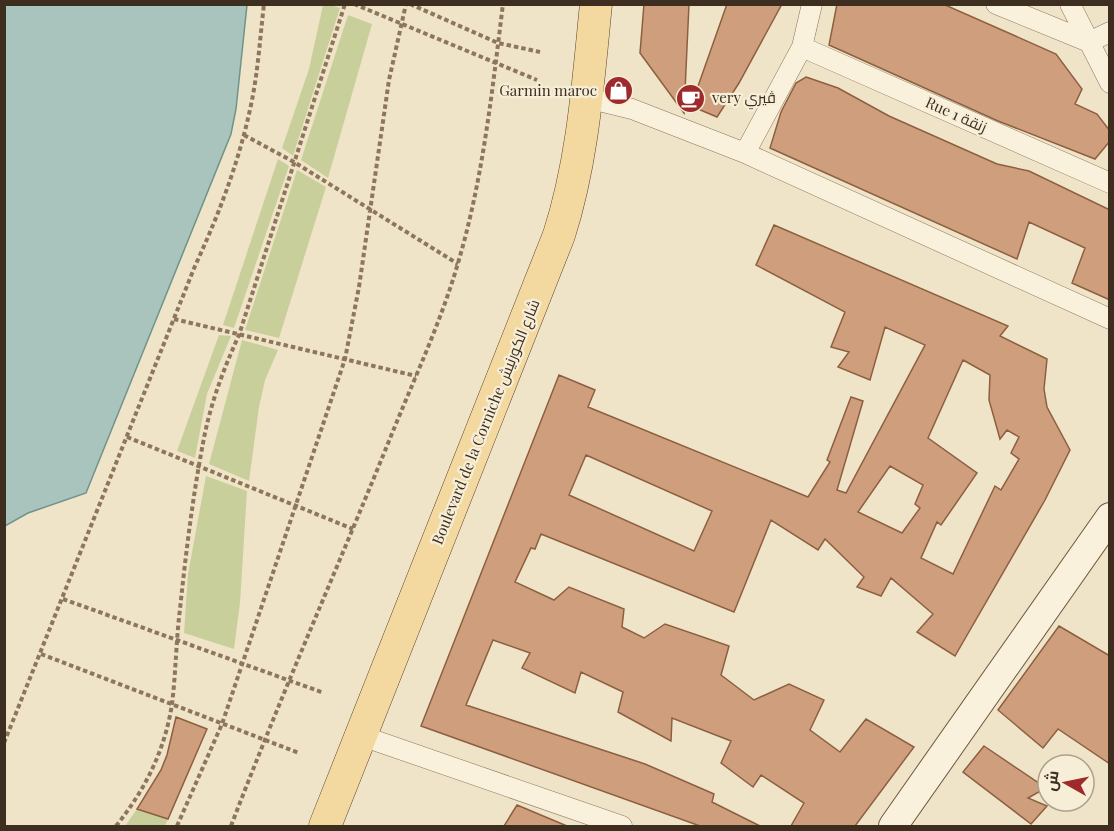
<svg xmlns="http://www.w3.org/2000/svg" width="1114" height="831" font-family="'Playfair Display',Cairo,serif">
  <rect width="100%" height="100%" fill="#f0e4c8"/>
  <path fill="#c9cf9b" d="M323,5H331L340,8L293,156L282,148L309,69Z
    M348,15L372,24L328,178L301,160Z
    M278,159L289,166L234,328L223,325Z
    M297,170L326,187L279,338L245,330Z
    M219,335L231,336L207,394L195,458L177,451Z
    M242,340L278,350L265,380L259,407L249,481L209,464Z
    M206,476L247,491L240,603L234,649L184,633L188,574Z
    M137,809L168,819L165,826H125Z"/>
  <path fill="#a9c4bc" stroke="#6f938a" stroke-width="1.5" d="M5,4L247,5L236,109L231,134L86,493L28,513L5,526Z"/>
  <path fill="#cf9f7d" stroke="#8d5f41" stroke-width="1.5" fill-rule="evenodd" d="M644,4H689L684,113L640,53Z
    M727,4H782L739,83L717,117L691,106Z
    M837,4H943L1056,54L1082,89L1075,104L1097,114L1110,131V141L1095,159L998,121L829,45Z
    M806,77L838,88L889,116L997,164L1029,171L1110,210V300L1072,283L1085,248L1029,222L1017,259L770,148L781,112L796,83Z
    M774,225L1008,326L1000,336L1047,359L1044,389L1047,407L1070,450L1045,500L955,656L917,632L933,614L891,578L881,596L857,587L864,577L825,539L818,550L771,520L734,612L541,534L535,549L531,548L515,582L554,600L569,587L624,609L622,627L644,638L665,624L729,646L721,675L754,700L789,684L824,700L810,730L840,752L866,719L914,747L855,826H791L804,803L761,775L753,787L721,763L731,741L672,718L671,741L618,712L623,692L581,672L575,693L522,668L530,653L493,640L466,705L645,764L714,794L712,802L760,826H700L421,726L559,375L595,390L588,407L808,497L830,462L827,460L851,397L863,401L837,490L846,493L925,345L885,327L870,380L838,367L849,352L831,347L845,312L756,265ZM963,360L990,375L989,400L1000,439L1007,430L1019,437L1011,453L1019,459L1001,490L995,486L953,574L921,558L937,522L941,525L977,473L928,438ZM586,455L712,511L694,551L569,495ZM890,466L923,485L915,504L920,508L902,533L858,512Z
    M1059,626L1110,656V764L1058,729L1043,748L998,710Z
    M176,717L207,729L168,819L137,809L161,770L167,755Z
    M984,746L1046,788L1028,798L1047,806L1031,824L963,772Z
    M517,805L567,826H504Z"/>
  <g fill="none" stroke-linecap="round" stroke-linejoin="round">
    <defs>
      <path id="street" d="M996,4L1089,42L1110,32
        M1070,4L1110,83
        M802,47L1110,183
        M587,98L632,109L745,153L1110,319
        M745,153L802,47L812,4
        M362,736L622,826"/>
      <path id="secondary" d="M893,826L1110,517"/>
      <path id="primary" d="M325,826L559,235C583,160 588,83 596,4"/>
    </defs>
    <use href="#street" stroke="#8d765c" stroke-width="21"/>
    <use href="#secondary" stroke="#6f573f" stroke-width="30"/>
    <use href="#primary" stroke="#5b4430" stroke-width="33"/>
    <path stroke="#8d765c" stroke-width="4" stroke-dasharray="4.5 3" stroke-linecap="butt" d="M354,4L537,80
      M410,4L498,43L540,52
      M244,135L294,162L458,264
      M174,319L416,376
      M127,437L353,529
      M63,599L324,693
      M41,654L299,753
      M4,743L195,266C219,214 239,162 251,105C258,72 260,38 264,4
      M116,826C145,790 165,750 172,704C176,672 176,640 180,609C186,552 193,494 204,438C211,402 224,368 239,335L345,4
      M177,826L222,724L345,359L359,287L389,80L406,4
      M231,826C281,695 338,567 391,436C414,379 441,322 458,263C483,179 492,92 503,4"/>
    <use href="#street" stroke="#faf1dc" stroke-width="20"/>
    <use href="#secondary" stroke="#faf1dc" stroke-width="28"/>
    <use href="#primary" stroke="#f3d9a0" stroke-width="32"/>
  </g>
  <defs>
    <symbol id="shop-disc" viewBox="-11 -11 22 22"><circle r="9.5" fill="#9e2a2b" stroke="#f7eed8"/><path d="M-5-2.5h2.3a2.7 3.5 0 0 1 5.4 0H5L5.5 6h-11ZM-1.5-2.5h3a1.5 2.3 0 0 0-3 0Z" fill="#fff"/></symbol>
    <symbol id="cafe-disc" viewBox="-11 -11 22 22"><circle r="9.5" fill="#9e2a2b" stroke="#f7eed8"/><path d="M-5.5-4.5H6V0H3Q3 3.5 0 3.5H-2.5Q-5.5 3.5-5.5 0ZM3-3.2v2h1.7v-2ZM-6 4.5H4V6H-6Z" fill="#fff"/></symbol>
  </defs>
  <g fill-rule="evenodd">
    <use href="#shop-disc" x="602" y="74" width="33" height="33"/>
    <use href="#cafe-disc" x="674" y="82" width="33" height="33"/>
  </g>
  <g text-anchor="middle" stroke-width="4.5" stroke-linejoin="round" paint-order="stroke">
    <g font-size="15" fill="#3d2e20" stroke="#f7eed8" text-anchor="end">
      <text x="597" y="96">Garmin maroc</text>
      <text x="712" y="103" text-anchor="start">very ڤيري</text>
    </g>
    <g font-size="15" fill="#3d2e20" stroke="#f7eed8">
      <text transform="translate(956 115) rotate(24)" y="5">Rue 1 زنقة</text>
      <text transform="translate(486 422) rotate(-68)" y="5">Boulevard de la Corniche شارع الكورنيش</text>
    </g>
  </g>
  <rect width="1114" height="831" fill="none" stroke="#3d2e20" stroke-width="12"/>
  <g transform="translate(1066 783) rotate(279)"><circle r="28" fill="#f7eed8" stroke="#ada18e" stroke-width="1.5"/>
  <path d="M0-4.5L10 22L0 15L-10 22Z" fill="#9e2a2b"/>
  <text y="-9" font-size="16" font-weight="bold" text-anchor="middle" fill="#3d2e20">ش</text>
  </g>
</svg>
